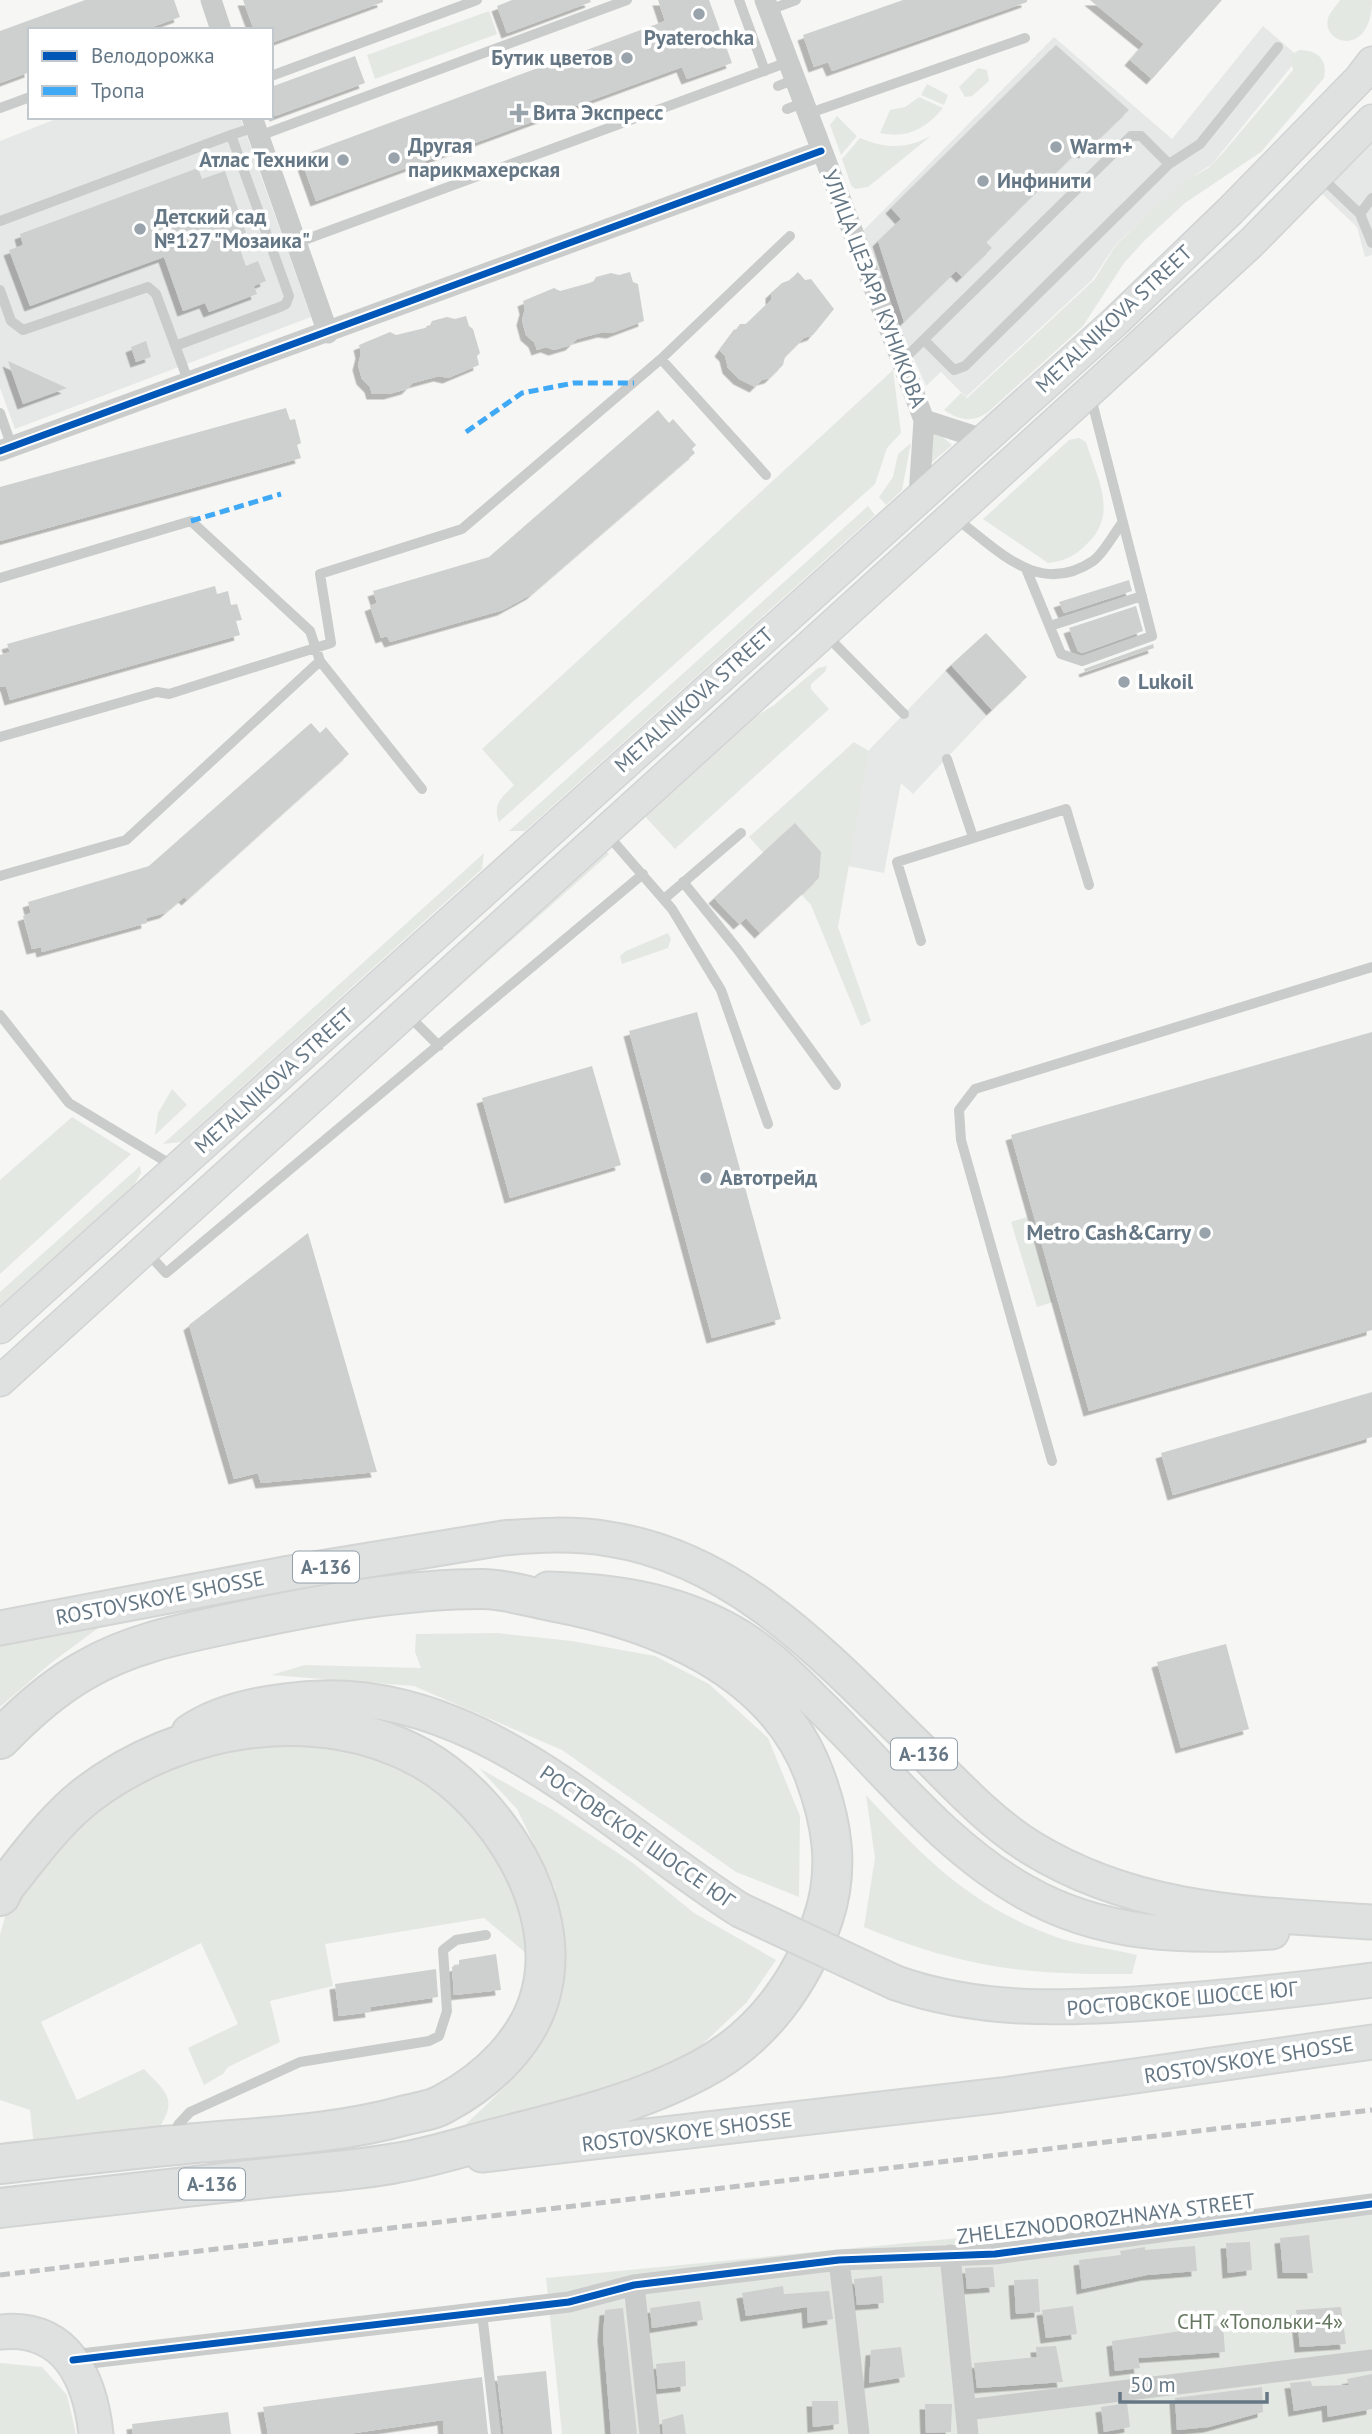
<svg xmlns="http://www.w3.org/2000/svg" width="1372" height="2434" font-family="'PT Sans',sans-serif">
  <defs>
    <filter id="shadow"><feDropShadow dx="-5.5" dy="5.5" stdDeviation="0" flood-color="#0004"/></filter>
  </defs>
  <rect width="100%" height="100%" fill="#f6f6f4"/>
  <path fill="#e6e7e7" d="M1263,26L1299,57L1212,164L1183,183L1116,244L1092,280L966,397L941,372L926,386L888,301L863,231L1054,37L1172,139Z
    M61,117H240L311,317L15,429L0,388V141Z
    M1372,135V255L1365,257L1357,227L1318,190Z
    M951,665L992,710L913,794L901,783L884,873L848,866L869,750Z"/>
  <path fill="#e4e8e2" d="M1340,0H1372C1372,58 1321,45 1328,18C1330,12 1337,5 1340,0Z
    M489,11L497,34L375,79L367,55Z
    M1299,50C1318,50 1328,60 1324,78L1261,152L1185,203L1145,240L1124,263L1083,326L987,413C971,423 959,420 944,410L961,393L967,398L1094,280L1116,245L1180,184L1208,168L1221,155L1293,70L1290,56Z
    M978,68L987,70L989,81L972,96L965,97L959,87Z
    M927,84L948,95L944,105L921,95Z
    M919,97L943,108C926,129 906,139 880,133L890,110L905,107Z
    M837,116L857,136L841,155L830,125Z
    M931,136L868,187L855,189L851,185L842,159L860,138C885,149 906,149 931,136Z
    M893,370L901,433L887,448L875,484L499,822C492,804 502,797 514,785L482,749Z
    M937,432L952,445L930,464L932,434Z
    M1079,438L1086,442C1097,478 1119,514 1087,544C1075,556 1065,561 1048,563L983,519L1069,440Z
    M911,443L902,490L886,505L879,497L893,477L898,454Z
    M868,506L875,515L525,831H509Z
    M827,666L825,672L811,684V689L829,709L675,849L642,813L730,733L774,705L818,668Z
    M854,742L869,751L838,927L871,1021L861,1026L811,905L749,837Z
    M603,848L609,854L435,1008L456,978Z
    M484,853L482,869L181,1142L163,1144Z
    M668,933L671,939L668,948L622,964L620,956L626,951Z
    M172,1089L187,1105L155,1135L158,1113Z
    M72,1117L131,1154L0,1274V1180Z
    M140,1166L141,1173L133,1187L0,1306V1292Z
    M1027,1217L1053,1302L1037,1307L1011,1222Z
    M101,1626L51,1663L0,1707V1641Z
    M497,1633L572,1641L655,1656L709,1684L768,1738L800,1816L799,1897L736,1872L562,1750L414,1686L271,1675L305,1665L421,1668L415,1652L416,1634Z
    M320,1730L452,1784L524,1894L527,1954L484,1918L325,1944L333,1986L270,2001L280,2042L228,2067L223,2074L204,2085L188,2048L238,2024L201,1943L41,2022L77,2100L144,2069C167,2093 178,2099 158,2130L34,2146L30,2110L0,2100V1935L5,1917L38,1863L65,1831L177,1752Z
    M479,1768L553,1810L633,1863L694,1913L776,1960L747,2002L683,2063L537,2112L464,2126L507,2085L539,2042L560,1979L555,1888L517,1809Z
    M866,1795C923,1857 968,1903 1048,1934C1075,1945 1108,1948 1137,1955L1132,1974C1027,1975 962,1968 864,1927L875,1858Z
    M1372,2198V2434H562L546,2278Z
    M0,2363L42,2367L67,2395L76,2434H0Z"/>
  <path fill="#ced0d0" filter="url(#shadow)" d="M85,0H174L180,17L144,30H30V72L0,83V31Z
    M243,0H383V2L271,43V30H254Z
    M512,0H590L591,2L507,33L497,6Z
    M658,0H709L732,63L687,79L682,67L316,201L300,156L665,21Z
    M903,0H1027V2L832,71L828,62L814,67L803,35Z
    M1090,0H1222L1152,79L1130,60L1144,44Z
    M1056,45L1129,110L1084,153L1080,149L986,242L992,248L962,277L956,271L904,322L878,241L901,219L891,208Z
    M355,56L365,83L275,116L271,87Z
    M198,168L202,179L225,171L246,233L235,236L246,266L258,261L266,281L254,286L257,294L209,312L205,303L183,311L164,257L30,306L9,250L23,245L20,234Z
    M630,272L633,282L638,284L644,321L612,333L603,332L577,339L571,345L554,350L546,347L537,350L534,342L526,335L522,320L525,309L523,301L554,288L560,291L593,282L596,277L611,273L619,275Z
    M798,272L805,280L811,279L834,309L813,335L804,338L785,357L783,365L770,378L762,380L755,387L739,379L728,368L725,356L720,351L740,324H746L771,300V293L782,283L790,280Z
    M466,316L469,326L473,329L480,353L477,356L479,365L448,378L439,376L413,383L407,389L389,394H372L370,387L362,379L358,365L361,353L359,345L390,332L396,335L429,327L432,321L447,317L455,319Z
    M146,341L151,357L136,362L131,347Z
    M8,361L67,388L23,404Z
    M286,408L290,420L295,419L301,443L297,445L301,458L0,541V487Z
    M658,410L669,423L673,419L696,445L692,449L695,453L532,594L503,610L390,642L387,636L381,638L370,606L377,603L373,591L489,557Z
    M1129,580L1132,591L1064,613L1059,602Z
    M215,586L217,594L228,591L231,605L237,604L242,620L236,621L240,635L10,700L6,686L0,687V655L10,652L7,644Z
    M1136,606L1143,631L1082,653L1078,651L1069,628Z
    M986,633L1027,677L992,710L951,665Z
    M1153,644L1154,648L1085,672L1084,669Z
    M311,723L320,733L326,727L349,754L187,900L184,897L165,913L146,918L147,923L42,952L41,947L32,949L23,916L31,913L28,902L149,866Z
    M795,823L821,852L819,878L760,933L746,918L739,924L714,898Z
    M697,1012L781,1319L712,1338L629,1031Z
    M1372,1032V1330L1089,1411L1011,1135Z
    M592,1066L621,1165L510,1198L482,1098Z
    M308,1233L377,1472L261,1483L258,1473L234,1479L189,1325Z
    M1372,1392V1437L1173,1495L1161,1453Z
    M1226,1644L1249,1729L1181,1748L1157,1662Z
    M496,1954L501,1990L454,1995L452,1967L459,1965V1960Z
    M436,1969L438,1997L370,2007L371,2012L339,2016L335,1984Z
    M1309,2235L1313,2273H1283L1280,2238Z
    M1250,2242L1252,2270L1228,2273L1226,2243Z
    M1195,2246L1197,2271L1147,2275L1082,2289L1079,2260L1121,2255L1120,2251L1145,2247V2250Z
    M993,2267L995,2287L967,2289L965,2268Z
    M882,2276L884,2303L857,2305L854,2279Z
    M1038,2279L1040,2312L1016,2314L1014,2280Z
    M783,2286L784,2294L829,2291L833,2319L808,2323L807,2307L746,2316L742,2293Z
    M700,2301L703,2320L652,2328L650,2308Z
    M1073,2306L1077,2334L1046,2338L1042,2310Z
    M1341,2307L1346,2344L1300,2347L1296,2310Z
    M623,2308L637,2434H611L603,2335L605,2310Z
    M1223,2325L1225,2352L1138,2358L1140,2368L1115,2371L1112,2341Z
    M1056,2346L1063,2382L977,2388L974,2363L1037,2357L1036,2347Z
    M901,2347L905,2377L869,2383L871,2350Z
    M685,2361L686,2386L658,2389L656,2364Z
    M546,2371L552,2434H504L497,2376Z
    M1372,2374V2409L1328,2417L1327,2405L1294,2411L1290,2383L1311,2381L1312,2386L1349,2385L1347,2379Z
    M482,2377L488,2434H444L443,2420L348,2434H268L263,2407Z
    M1262,2387L1263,2412L1209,2427L1177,2430L1175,2398Z
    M812,2401H838L839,2424L813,2427Z
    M1127,2403L1130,2427L1104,2432L1101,2407Z
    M925,2404H952L951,2432L926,2433Z
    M228,2412L231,2434H133L132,2424Z
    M683,2414L686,2434H663L662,2420Z"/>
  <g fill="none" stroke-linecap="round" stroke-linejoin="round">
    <defs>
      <path id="secondary" d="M0,1328L1117,320L1230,211L1359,79L1372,62
        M0,1381L1089,392L1251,243L1372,120"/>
      <path id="primary" d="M548,1589C611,1591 672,1599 728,1630C760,1647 788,1674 814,1700C882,1765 941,1845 1025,1892C1102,1936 1186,1938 1272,1932
        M0,1628L290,1573L503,1538C538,1535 574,1533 609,1539C741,1559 832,1664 923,1752C956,1785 990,1822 1030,1847C1137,1913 1251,1914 1372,1922
        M189,1732C216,1713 252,1705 284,1701C466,1673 600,1821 740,1910
        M896,1983C980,2012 1062,2009 1149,2003C1224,1998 1298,1990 1372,1980
        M482,2155L1002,2095L1372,2042
        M0,2332C67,2325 90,2379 96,2434"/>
      <path id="highway" d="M0,1739C25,1713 53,1688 85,1670C134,1641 191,1632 246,1620C322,1604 404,1589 483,1589C505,1589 529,1597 551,1601C655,1620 774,1667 814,1774C832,1822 840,1869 823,1919C801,1983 761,2038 700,2070C642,2101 576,2118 512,2134C474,2143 435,2157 396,2163C354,2171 310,2173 267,2178C178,2188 89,2198 0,2208
        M0,1896L5,1886C30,1855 55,1820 87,1795C180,1724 317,1701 421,1758C496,1800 564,1905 541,1993C529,2041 488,2080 445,2103C434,2110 419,2112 406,2115C331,2136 254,2137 176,2145C118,2150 59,2158 0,2164"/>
    </defs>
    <use href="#secondary" stroke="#d2d3d4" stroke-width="33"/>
    <use href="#primary" stroke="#d3d4d4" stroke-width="37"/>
    <use href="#highway" stroke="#d2d3d3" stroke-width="42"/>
    <path stroke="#cacccc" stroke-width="10" d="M739,0L765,71
      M769,10L796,0
      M271,76L477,0
      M778,86L795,79
      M0,108L30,97
      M787,109L803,103
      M807,114L1025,38
      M231,135L255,127
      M259,136L627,0
      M1169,164L1200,144L1278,47
      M1319,175L1360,214L1372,243
      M1360,214L1372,198
      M0,221L231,135L289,296L286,304L280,307L175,346
      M296,243L788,62
      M0,290L11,321L23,330L148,287L156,294L189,383
      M661,359L766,475
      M901,362L1131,136H1141L1169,164L965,366L954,370L924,340
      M0,413L12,447
      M955,518C998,549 1038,598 1093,561C1104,553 1114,533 1123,522
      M1027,571L1061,654L1082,661L1152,636L1090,394
      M0,578L191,521L310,631L320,661L422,789
      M1050,626L1142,596
      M826,635L904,714
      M0,737L157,692L169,694L331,643L320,574L462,529L661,359L790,236
      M947,759L973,837
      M606,833L672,909L721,990L768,1124
      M0,876L126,840L320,661
      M683,882L738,950L836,1085
      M664,899L741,833
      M921,941L897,862L1066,809L1089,885
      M406,1013L439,1046
      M0,1015L69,1103L175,1167
      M146,1251L166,1273L643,874
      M1052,1461L961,1140L959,1110L975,1089L1372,967
      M177,2138L178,2125L190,2112L300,2062L429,2041L439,2036L447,2011L443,1950L456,1940L486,1935
      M482,2313L496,2434"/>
    <path stroke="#cacccc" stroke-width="21" d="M211,0L221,30
      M765,0L924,420L919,496
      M252,117L328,333
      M924,420L983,439
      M0,451L821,151
      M950,2255L968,2434
      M839,2260L859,2434
      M634,2285L650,2434
      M73,2360L569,2302L634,2285L839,2260L995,2254L1372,2204
      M966,2410L1372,2360"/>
    <use href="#secondary" stroke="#dfe0e0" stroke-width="30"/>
    <use href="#primary" stroke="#dfe0e0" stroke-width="33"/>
    <use href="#highway" stroke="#dfe0e0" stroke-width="38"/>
    <path stroke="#c0c1c3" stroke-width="5" stroke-dasharray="10 5" stroke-linecap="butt" d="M0,2275L1372,2110"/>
    <defs>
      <path id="primary-bridge" d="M740,1910L896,1983"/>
    </defs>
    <use href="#primary-bridge" stroke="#d3d4d4" stroke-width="37" stroke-linecap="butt"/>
    <use href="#primary-bridge" stroke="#dfe0e0" stroke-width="33"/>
    <path stroke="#3fa9f5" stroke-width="5" stroke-dasharray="10 5" stroke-linecap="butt" d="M466,432L522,393L574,383H634
      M191,521L281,494"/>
    <defs>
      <path id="cycleway" d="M0,451L821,151
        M73,2360L569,2302L634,2285L839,2260L995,2254L1372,2204"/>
    </defs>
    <use href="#cycleway" stroke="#fff" stroke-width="11"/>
    <use href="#cycleway" stroke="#0057b8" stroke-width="7"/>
  </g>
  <g fill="#98a3ac" stroke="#fff" stroke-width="2.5">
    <circle cx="699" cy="14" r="7"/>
    <circle cx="627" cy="58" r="7"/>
    <path d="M515.5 102.5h7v7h7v7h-7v7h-7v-7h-7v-7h7z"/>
    <circle cx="1056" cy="147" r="7"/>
    <circle cx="394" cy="158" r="7"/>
    <circle cx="343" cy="160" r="7"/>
    <circle cx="983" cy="181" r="7"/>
    <circle cx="140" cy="229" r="7"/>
    <circle cx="1124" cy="682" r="7"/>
    <circle cx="706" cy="1178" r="7"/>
    <circle cx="1205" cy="1233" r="7"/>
  </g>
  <g text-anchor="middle" stroke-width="7" stroke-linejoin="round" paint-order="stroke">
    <g fill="#fff" stroke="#93a0aa" stroke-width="2">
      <rect x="293" y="1551.5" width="66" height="31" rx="5"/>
      <rect x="891" y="1738.5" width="66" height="31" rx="5"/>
      <rect x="179" y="2168.5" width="66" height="31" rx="5"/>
    </g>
    <g font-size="19" font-weight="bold" fill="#657785">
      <text x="326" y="1574">А-136</text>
      <text x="924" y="1761">А-136</text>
      <text x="212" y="2191">А-136</text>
    </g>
    <g font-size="21" font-weight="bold" fill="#657785" stroke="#fff" text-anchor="start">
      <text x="699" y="45" text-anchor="middle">Pyaterochka</text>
      <text x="613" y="65" text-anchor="end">Бутик цветов</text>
      <text x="533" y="120">Вита Экспресс</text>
      <text x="408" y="153">Другая<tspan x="408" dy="24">парикмахерская</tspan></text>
      <text x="1070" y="154">Warm+</text>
      <text x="329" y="167" text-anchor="end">Атлас Техники</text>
      <text x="997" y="188">Инфинити</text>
      <text x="154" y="224">Детский сад<tspan x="154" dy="24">№127 "Мозаика"</tspan></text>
      <text x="1138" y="689">Lukoil</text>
      <text x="720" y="1185">Автотрейд</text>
      <text x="1191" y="1240" text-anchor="end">Metro Cash&amp;Carry</text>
    </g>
    <g font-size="21" fill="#657785" stroke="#fff">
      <text transform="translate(874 289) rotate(69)" y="7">УЛИЦА ЦЕЗАРЯ КУНИКОВА</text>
      <text transform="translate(1114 319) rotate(-43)" y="7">METALNIKOVA STREET</text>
      <text transform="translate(694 700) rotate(-42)" y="7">METALNIKOVA STREET</text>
      <text transform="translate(274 1081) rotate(-42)" y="7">METALNIKOVA STREET</text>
      <text transform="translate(160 1598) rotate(-11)" y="7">ROSTOVSKOYE SHOSSE</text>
      <text transform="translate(637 1837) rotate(35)" y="7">РОСТОВСКОЕ ШОССЕ ЮГ</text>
      <text transform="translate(1182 1999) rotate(-5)" y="7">РОСТОВСКОЕ ШОССЕ ЮГ</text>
      <text transform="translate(1249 2060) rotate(-9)" y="7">ROSTOVSKOYE SHOSSE</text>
      <text transform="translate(687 2132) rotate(-7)" y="7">ROSTOVSKOYE SHOSSE</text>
      <text transform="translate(1106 2219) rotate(-7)" y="7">ZHELEZNODOROZHNAYA STREET</text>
    </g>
    <g font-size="21" fill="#657760" stroke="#fff">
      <text x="1260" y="2329">СНТ «Топольки-4»</text>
    </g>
  </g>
  <rect x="28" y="28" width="245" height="91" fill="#ffffff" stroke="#c1c9ce" stroke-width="2"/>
  <rect x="42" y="51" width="35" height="10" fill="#0057b8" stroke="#c1c9ce" stroke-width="2"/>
  <text x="91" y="63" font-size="21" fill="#657785">Велодорожка</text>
  <rect x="42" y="86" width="35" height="10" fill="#3fa9f5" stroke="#c1c9ce" stroke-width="2"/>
  <text x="91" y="98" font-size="21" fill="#657785">Тропа</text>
  <path d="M1120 2392v10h147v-10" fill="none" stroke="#657785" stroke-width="3.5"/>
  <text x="1130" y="2392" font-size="21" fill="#657785" stroke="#ffffff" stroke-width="5" paint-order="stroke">50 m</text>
</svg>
